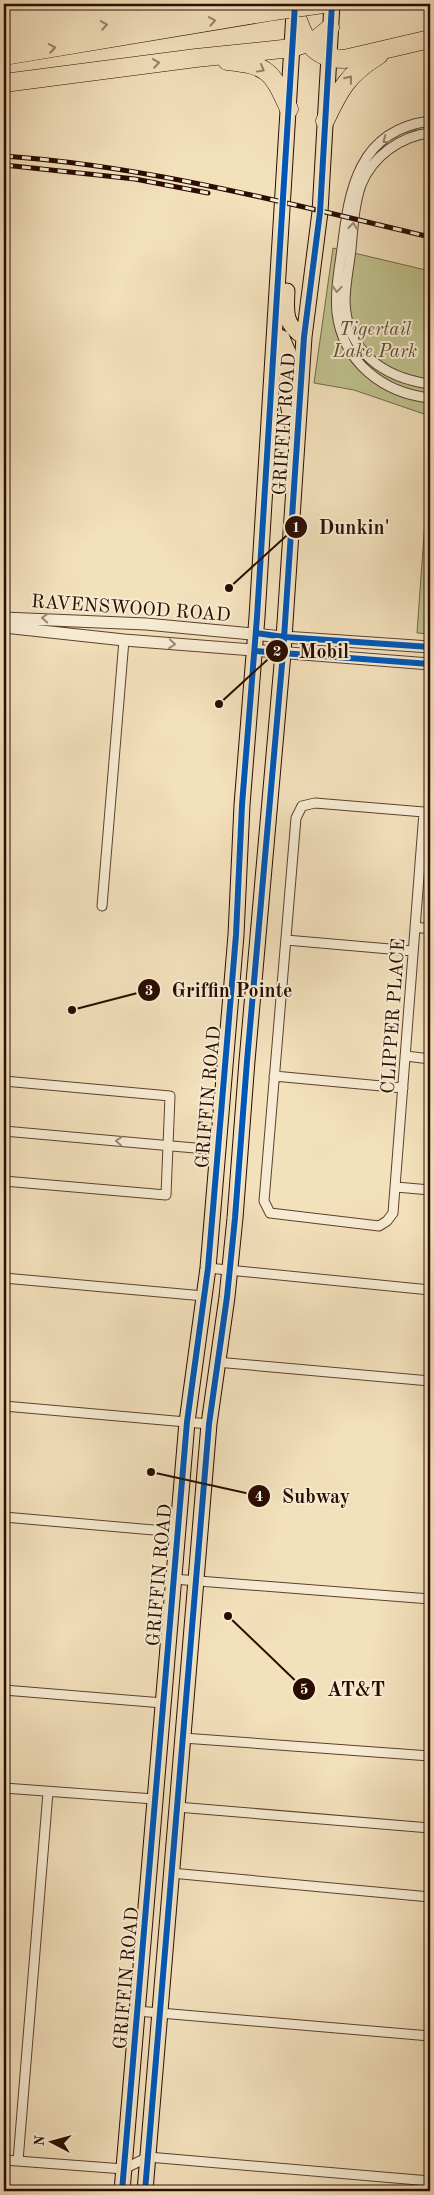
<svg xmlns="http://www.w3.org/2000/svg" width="434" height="2195" font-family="'Old Standard TT',serif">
  <rect width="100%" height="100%" fill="#f3e1bc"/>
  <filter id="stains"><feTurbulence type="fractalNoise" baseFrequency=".004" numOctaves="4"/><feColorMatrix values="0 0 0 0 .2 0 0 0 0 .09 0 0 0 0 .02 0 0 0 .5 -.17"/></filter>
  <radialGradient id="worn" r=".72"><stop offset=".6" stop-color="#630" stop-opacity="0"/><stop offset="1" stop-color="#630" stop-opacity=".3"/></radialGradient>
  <path fill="#bfc28e" stroke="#746747" d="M333,248L430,271V416L354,390L314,383Z
    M430,450V634L417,633Z"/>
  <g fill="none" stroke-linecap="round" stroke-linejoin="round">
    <defs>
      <path id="minor" d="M430,121C358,130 349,190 342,249C339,270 335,292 337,313C343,362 383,393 430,398
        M430,133C400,136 372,157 361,185C354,205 353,228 351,249C349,267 345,285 345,302C347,353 385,378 430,384
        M424,812L393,1213L387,1221L379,1226L270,1213L264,1201L296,818L302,806L315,803L424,812H430
        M102,906L124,640
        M415,927L430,929
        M286,940L413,951
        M406,1056L430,1059
        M274,1076L403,1088
        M4,1081L170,1096L166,1195L4,1181
        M4,1131L217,1150
        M396,1187L430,1190
        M208,1268L430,1290
        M4,1278L204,1296
        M216,1362L430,1381
        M4,1406L209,1424
        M4,1517L177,1532
        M173,1579L430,1599
        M4,1690L163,1703
        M183,1738L430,1756
        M4,1788L154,1799
        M177,1807L430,1828
        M171,1873L430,1897
        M137,2011L430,2036
        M4,2160L124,2169L148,2157L430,2181
        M18,2161L48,1792"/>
      <path id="tertiary" d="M4,618L146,624L284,637L430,647
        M4,627L124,640L430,664"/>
      <path id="primary" d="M287,291C286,311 284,325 304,337
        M275,336L282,338L288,352L286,393L292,425
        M122,2191L187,1422L208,1268L236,935L242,805L257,617L294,13
        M145,2191L209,1424L227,1297L235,1218L247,1061L283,653L304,337L320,212L332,4"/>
      <path id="motorway" d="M4,7L31,4
        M294,9C304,37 310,59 344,59L430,39
        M4,24L131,4
        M4,40L238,4
        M4,56L274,11
        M227,61C269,65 272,72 289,109
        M4,83L196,58L292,48L314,41L330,28
        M325,121C340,89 348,74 379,55"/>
    </defs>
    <use href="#minor" stroke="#5c412f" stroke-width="11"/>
    <use href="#tertiary" stroke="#5c412f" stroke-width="13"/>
    <use href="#primary" stroke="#2a0c00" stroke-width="17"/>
    <use href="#motorway" stroke="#2a0c00" stroke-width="19"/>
    <use href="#minor" stroke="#f7ecd3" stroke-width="9"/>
    <use href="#tertiary" stroke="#f7ecd3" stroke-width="11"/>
    <use href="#primary" stroke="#f3e1bc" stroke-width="15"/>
    <use href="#motorway" stroke="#f3e1bc" stroke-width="18"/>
    <defs>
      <path id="rail" d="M4,156C148,166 290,204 430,237
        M4,165L135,179L208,193"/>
    </defs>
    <use href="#rail" stroke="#2a0c00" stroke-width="5"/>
    <use href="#rail" stroke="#f7ecd3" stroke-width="3" stroke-dasharray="9" stroke-linecap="butt"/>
    <defs>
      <path id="motorway-bridge" d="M274,11L323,4"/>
    </defs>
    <use href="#motorway-bridge" stroke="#2a0c00" stroke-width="19" stroke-linecap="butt"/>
    <use href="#motorway-bridge" stroke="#f3e1bc" stroke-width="18"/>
    <defs>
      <path id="cycleway" d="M256,633L284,637L430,647
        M255,651L430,664
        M122,2191L187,1422L208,1268L236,935L242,805L257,617L295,4
        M145,2191L209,1424L227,1297L235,1218L247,1061L283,653L304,337L320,212L332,4"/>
    </defs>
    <use href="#cycleway" stroke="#f7ecd3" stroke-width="9"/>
    <use href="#cycleway" stroke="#0057b8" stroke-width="6"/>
  </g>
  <defs><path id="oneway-chevron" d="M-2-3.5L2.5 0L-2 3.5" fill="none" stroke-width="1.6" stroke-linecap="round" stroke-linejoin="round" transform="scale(1.25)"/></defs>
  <g stroke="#998167">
    <use href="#oneway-chevron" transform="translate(212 21) rotate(-10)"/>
    <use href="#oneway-chevron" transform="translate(104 25) rotate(-9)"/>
    <use href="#oneway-chevron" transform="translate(52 48) rotate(-10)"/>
    <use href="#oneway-chevron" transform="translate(156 63) rotate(-8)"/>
    <use href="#oneway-chevron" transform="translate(261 69) rotate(29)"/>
    <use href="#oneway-chevron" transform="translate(349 79) rotate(-52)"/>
  </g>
  <g stroke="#9b8774">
    <use href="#oneway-chevron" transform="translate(386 140) rotate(143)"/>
    <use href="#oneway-chevron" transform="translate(353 226) rotate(-83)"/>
    <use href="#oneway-chevron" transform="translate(337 289) rotate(94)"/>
    <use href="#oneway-chevron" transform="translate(45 618) rotate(-177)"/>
    <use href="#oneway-chevron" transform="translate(172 644) rotate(5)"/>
    <use href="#oneway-chevron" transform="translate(119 1141) rotate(-175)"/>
  </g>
  <g text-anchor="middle" stroke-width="4" stroke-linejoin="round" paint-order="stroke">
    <g font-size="19" font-style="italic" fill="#5e4c32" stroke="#f7ecd3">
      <text x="375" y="335">Tigertail<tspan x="375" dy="22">Lake Park</tspan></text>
    </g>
    <g font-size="19" fill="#2a0c00" stroke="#f7ecd3">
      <text transform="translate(283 424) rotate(-86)" y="7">GRIFFIN ROAD</text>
      <text transform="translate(131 607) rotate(4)" y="7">RAVENSWOOD ROAD</text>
      <text transform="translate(392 1016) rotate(-86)" y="7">CLIPPER PLACE</text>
      <text transform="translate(207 1097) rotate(-85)" y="7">GRIFFIN ROAD</text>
      <text transform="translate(158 1575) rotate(-85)" y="7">GRIFFIN ROAD</text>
      <text transform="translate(125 1978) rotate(-85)" y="7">GRIFFIN ROAD</text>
    </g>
  </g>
  <path fill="none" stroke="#2a0c00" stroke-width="2" d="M229 588L296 527M219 704L277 651M72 1010L149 990M151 1472L259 1496M228 1616L304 1689"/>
  <g fill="#2a0c00" stroke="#f7ecd3" stroke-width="2">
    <circle cx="229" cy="588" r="5"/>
    <circle cx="219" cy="704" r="5"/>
    <circle cx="72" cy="1010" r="5"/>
    <circle cx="151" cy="1472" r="5"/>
    <circle cx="228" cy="1616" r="5"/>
    <circle cx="296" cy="527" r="12"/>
    <circle cx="277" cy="651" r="12"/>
    <circle cx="149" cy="990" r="12"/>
    <circle cx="259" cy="1496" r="12"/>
    <circle cx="304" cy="1689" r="12"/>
  </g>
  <g font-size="15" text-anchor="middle" font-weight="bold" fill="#fff">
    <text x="296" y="532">1</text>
    <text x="277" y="656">2</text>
    <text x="149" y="995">3</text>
    <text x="259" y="1501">4</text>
    <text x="304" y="1694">5</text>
  </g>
  <g font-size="20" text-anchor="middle" font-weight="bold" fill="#2a0c00" stroke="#f7ecd3" stroke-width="4" stroke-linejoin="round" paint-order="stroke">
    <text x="354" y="534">Dunkin'</text>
    <text x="324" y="658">Mobil</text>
    <text x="232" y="997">Griffin Pointe</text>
    <text x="316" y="1503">Subway</text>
    <text x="356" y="1696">AT&amp;T</text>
  </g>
  <rect width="434" height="2195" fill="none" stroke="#f3e1bc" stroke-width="20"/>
  <rect x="5" y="5" width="424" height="2185" fill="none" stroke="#2a0c00" stroke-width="2.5"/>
  <rect x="10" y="10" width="414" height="2175" fill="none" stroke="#2a0c00"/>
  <g transform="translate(52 2142) rotate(276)" stroke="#f7ecd3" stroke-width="4" paint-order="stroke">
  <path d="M0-4L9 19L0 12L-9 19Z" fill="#2a0c00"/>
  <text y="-8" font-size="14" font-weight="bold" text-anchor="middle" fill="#2a0c00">N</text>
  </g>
  <rect width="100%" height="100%" filter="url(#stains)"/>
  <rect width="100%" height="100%" fill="url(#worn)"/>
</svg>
